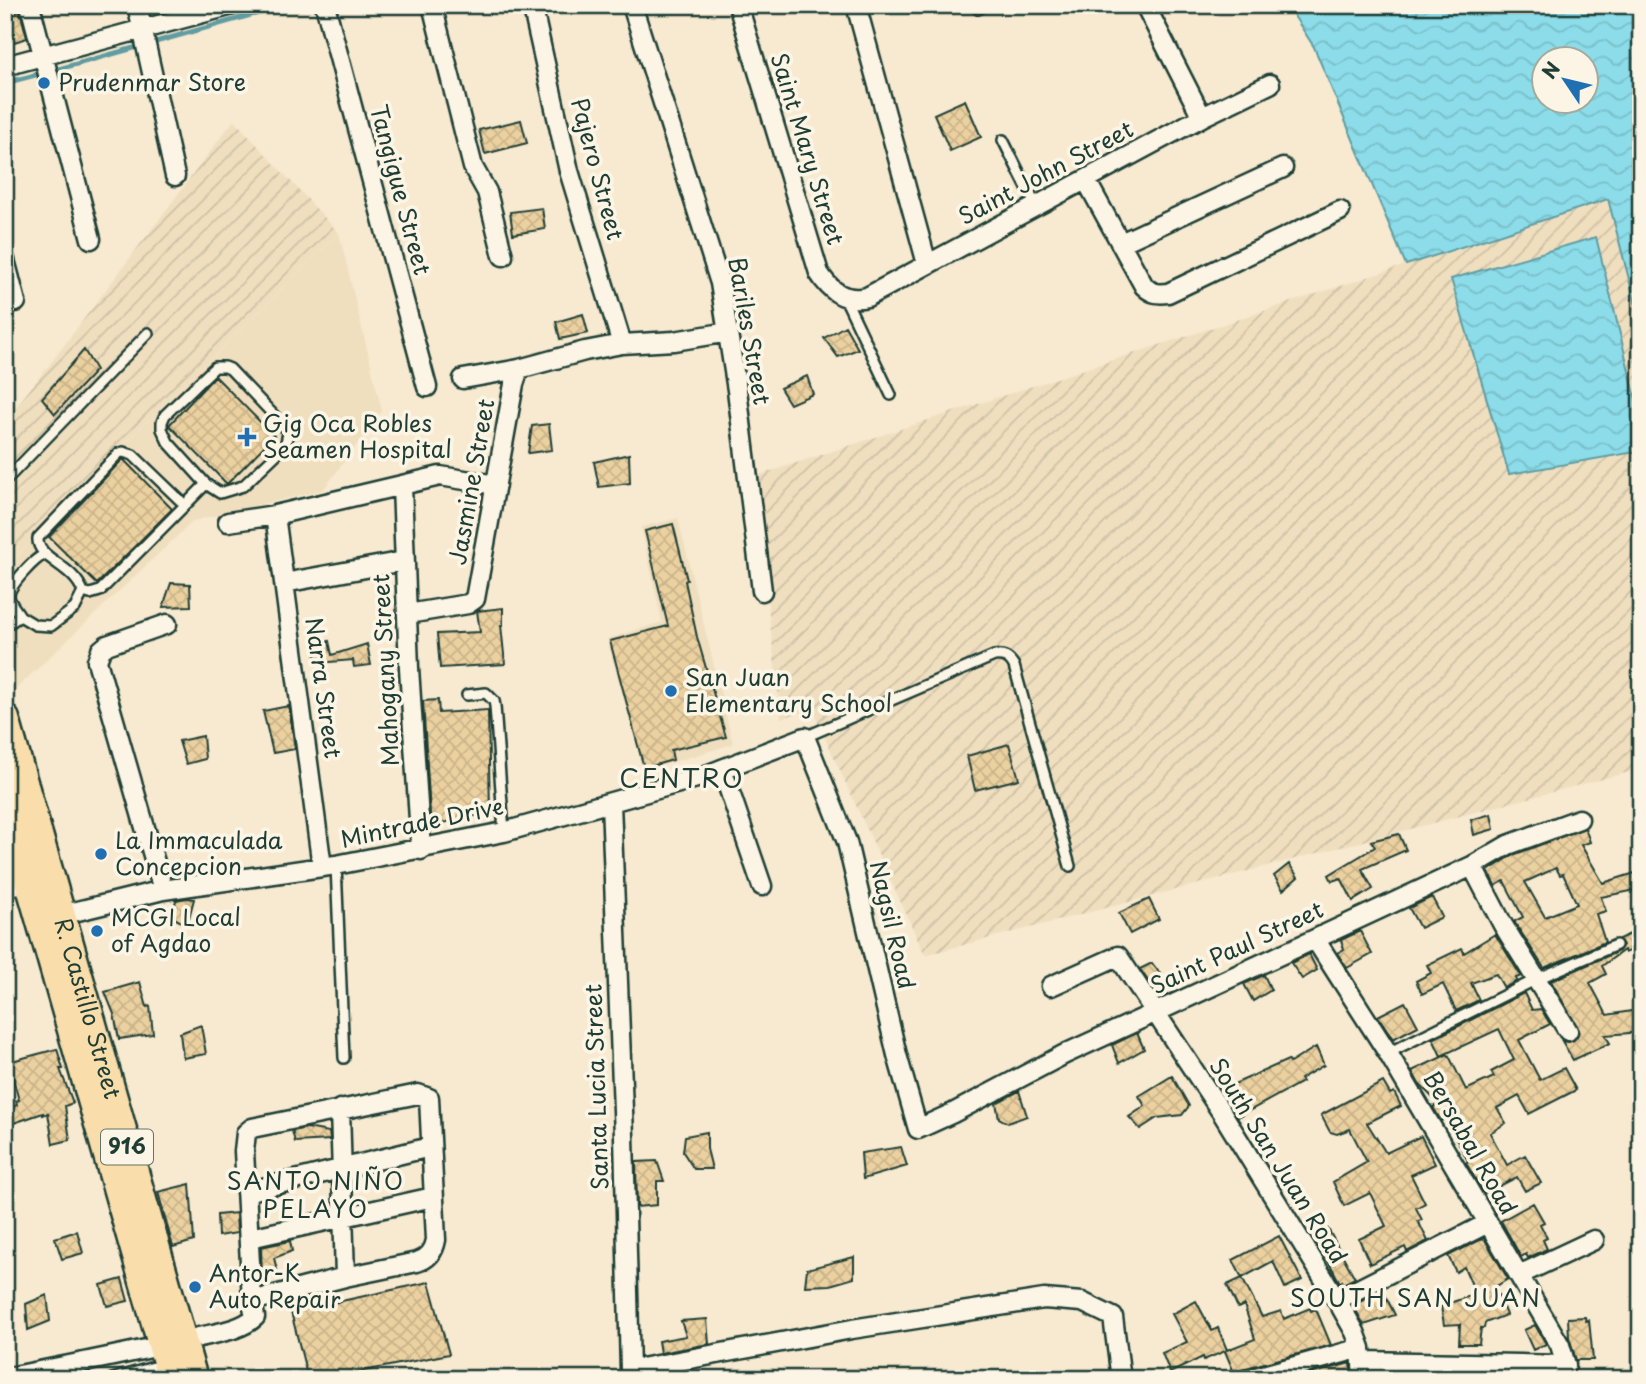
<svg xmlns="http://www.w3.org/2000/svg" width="1646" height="1384" font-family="'Playpen Sans',sans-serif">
  <defs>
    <pattern id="industrial-furrows" width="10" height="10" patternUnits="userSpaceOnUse" patternTransform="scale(1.75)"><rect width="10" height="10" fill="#f0dfbf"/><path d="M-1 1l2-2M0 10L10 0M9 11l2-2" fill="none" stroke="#cdc0a5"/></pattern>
    <pattern id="water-waves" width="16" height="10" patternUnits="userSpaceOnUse" patternTransform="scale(1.75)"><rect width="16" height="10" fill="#8cdce9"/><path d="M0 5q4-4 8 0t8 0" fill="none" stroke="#78bec8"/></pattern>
    <pattern id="building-cross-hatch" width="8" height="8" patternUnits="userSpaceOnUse" patternTransform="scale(1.75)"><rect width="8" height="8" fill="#ecd1a0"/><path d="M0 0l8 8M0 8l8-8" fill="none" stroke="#cab48a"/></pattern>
  </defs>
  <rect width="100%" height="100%" fill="#f7ead0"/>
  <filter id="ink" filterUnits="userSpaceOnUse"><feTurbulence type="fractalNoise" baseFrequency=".0143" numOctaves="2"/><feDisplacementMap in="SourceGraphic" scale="14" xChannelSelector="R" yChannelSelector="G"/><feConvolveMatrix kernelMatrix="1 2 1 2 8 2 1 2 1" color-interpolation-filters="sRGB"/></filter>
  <g filter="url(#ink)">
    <path fill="#f0dfbf" d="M339,233L382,411L323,490L193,521L16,689L5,654V569L105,463Z
      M678,518L733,744L644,771L607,639L662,622L641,527Z"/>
    <path fill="url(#industrial-furrows)" d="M234,120L339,233L105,463L5,569V420L47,368Z
      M1608,199L1641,326V769L925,955L818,723L815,709L781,718L753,477Z"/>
    <path fill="url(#water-waves)" stroke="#609ca1" stroke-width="2" fill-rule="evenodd" d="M1287,5H1641V325L1608,199L1406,265L1314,47ZM1544,60H1586V102H1544Z
      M1596,237L1641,419V451L1509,474L1451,279Z"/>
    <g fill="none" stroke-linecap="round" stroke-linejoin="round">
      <path stroke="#609ca1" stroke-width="5" d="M152,43L287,5
        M55,70L141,46
        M5,83L43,73"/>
    </g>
    <path fill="url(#building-cross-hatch)" stroke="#1f3d34" stroke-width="2" fill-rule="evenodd" d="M20,11L27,38L5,45V15Z
      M965,100L981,137L950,151L934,114Z
      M521,120L527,143L485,154L479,130Z
      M542,208L545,229L513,234L510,212Z
      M583,314L588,333L560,339L556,322Z
      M845,326L858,349L838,357L824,338Z
      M84,350L96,370L55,414L42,398Z
      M215,376L274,436L227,484L169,425Z
      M807,376L813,394L790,404L780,388Z
      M549,424L552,450L528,453L532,426Z
      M629,454L630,483L599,487L594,462Z
      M123,459L172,509L97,584L49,537Z
      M673,524L687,580L685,581L697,637L726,737L671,750L673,760L644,768L610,641L668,626L645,531Z
      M171,583L190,584L191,606L163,607Z
      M503,608V625H501L505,664L440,668L437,634L480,632L477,611Z
      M329,641L332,655L367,644L371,665L354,667L353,660L318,663L313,646Z
      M438,700L439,713L488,710L490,813L442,823V828L431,829L423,701Z
      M289,706L295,749L273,753L263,711Z
      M203,736L205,759L186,764L179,741Z
      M1009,744L1019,779L975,790L967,756Z
      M1491,814L1494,829L1474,835L1471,820Z
      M1585,828L1590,842L1581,845L1603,883L1641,871V889L1601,897L1606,911L1596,914L1605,942L1544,968L1515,923V921L1523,917L1504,881L1495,886L1488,871L1513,855ZM1556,868L1560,875L1563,874L1577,904L1545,917L1525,882Z
      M1399,834L1406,850L1362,869L1373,889L1353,901L1341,878L1332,881L1329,875L1375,847L1371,841Z
      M1289,864L1298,877L1283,890L1274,876Z
      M1432,897L1442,917L1420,928L1409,908Z
      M187,898L194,899L187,925L172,917L176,900Z
      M1149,899L1159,919L1130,934L1119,913Z
      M1641,929V946L1625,953L1624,950L1602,966L1606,974L1590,983L1607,1015L1638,1010L1641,1032L1605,1035L1610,1043L1573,1060L1562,1041L1569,1042L1574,1040L1579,1030L1551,981L1619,951L1623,945L1619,939Z
      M1360,931L1372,954L1347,968L1337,953L1344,949L1341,940Z
      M1495,934L1521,976L1516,978L1517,981L1504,988L1496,974L1471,983L1479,1000L1456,1011L1443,984L1422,994L1416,981L1431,973L1427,965L1462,948L1464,953Z
      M1309,954L1317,970L1302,979L1291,963Z
      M1152,963L1164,979L1152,987L1140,969Z
      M1264,975L1271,990L1253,1001L1244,984Z
      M140,982L147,1007L150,1006L153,1034L119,1039L114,1014L105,992Z
      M1524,993L1532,1010L1541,1009L1550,1024L1519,1040L1540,1080L1564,1068L1576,1090L1529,1114L1519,1096L1497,1108L1506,1123L1490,1133L1507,1165L1525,1155L1541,1183L1525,1191L1517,1177L1484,1194L1466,1163L1468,1161L1446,1118L1441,1121L1433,1107L1439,1104L1419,1084L1412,1071L1448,1054L1466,1090L1494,1077L1491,1072L1514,1060L1499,1029L1441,1056L1433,1039Z
      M1405,1002L1418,1026L1393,1039L1378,1016Z
      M201,1025L206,1054L183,1058L180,1033Z
      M1137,1033L1144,1049L1119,1063L1112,1045Z
      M1316,1047L1324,1065L1300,1079L1302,1082L1238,1117L1223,1089L1288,1060L1290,1063Z
      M57,1049L63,1069H60L73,1103L65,1106L70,1140L53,1144L48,1113L43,1115V1113L5,1126V1110L17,1105L16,1101L19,1100L8,1062Z
      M1172,1076L1189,1106L1182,1115L1157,1118L1140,1129L1129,1117L1145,1106L1139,1096Z
      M1383,1082L1390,1094L1394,1092L1401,1106L1367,1123L1386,1153L1421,1136L1435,1164L1411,1175L1425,1203L1416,1208L1422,1220L1418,1221L1428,1241L1407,1252L1405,1247L1370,1264L1359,1239L1386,1226L1370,1193L1344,1206L1333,1182L1367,1162L1350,1129L1337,1134L1330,1132L1321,1115Z
      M1019,1091L1027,1116L1008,1123L999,1118L996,1103Z
      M307,1128L329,1132L330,1140L295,1142L292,1131Z
      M707,1132V1149L712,1169H694L683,1152L685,1136Z
      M901,1147L907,1166L863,1179L861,1153Z
      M657,1161L664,1181H657V1205L637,1207L636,1162Z
      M190,1184L194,1241L173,1247L158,1192Z
      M1533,1203L1544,1222L1540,1224L1547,1238L1543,1240L1547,1249L1528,1258L1526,1254L1521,1257L1501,1221Z
      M236,1213L237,1233L218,1236L217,1215Z
      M1328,1229L1355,1278L1343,1284L1342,1281L1340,1283L1315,1236Z
      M77,1231L83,1253L62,1259L55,1238Z
      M1279,1236L1302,1280L1285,1288L1273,1261L1242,1278L1233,1260Z
      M1484,1238L1508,1279L1495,1287L1506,1315L1485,1323L1484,1328H1481L1479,1344H1459L1460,1324L1444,1325L1441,1306L1476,1294L1464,1267L1456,1272L1448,1256Z
      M290,1241L292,1251L274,1258L278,1274L262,1277L261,1247Z
      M854,1257V1278L830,1285L805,1286L807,1269Z
      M1242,1278L1262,1317L1281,1311L1284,1319L1310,1308L1311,1311L1316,1309L1331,1345L1246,1368L1235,1375L1225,1351L1204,1360L1203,1357L1170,1373L1162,1353L1187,1342L1172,1314L1196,1301L1212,1331L1218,1328L1227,1350L1255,1339L1244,1305L1238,1308L1227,1285Z
      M122,1279L128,1301L107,1306L101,1285Z
      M429,1282L449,1354L324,1379H308L291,1312Z
      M1383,1291L1395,1315L1364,1325L1353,1305Z
      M47,1295L50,1321L28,1330L26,1304Z
      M1585,1317L1586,1321L1589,1320L1593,1360H1576L1569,1337L1568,1318Z
      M707,1319L709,1344L660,1353L658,1341L686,1336L681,1321Z
      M1535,1325L1546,1344L1533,1350L1524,1330Z
      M1350,1363L1352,1379H1293Z"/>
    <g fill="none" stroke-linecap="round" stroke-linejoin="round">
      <defs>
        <path id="service" d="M978,9L986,5
          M1003,140L1036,206
          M845,298L891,395
          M215,367H225L230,369L284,426L288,434L285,446L243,486L220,493L206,484L168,442L162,429V422L165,415Z
          M5,481L148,333
          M83,592L90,594L100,591L206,484
          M20,616C16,609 9,603 9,595C10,585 35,558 44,555
          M5,626L20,616L35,625L51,626L75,608L83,592C74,565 36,559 38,538L119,453L123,452L133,455L185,505
          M467,695L486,693L494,701L495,706L504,832
          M805,737L994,656C1004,655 1009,657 1014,666L1070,866
          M336,865L344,1058
          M1388,1053L1537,979L1616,945
          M112,1379L164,1364"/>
        <path id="minor" d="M30,5L91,239
          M137,5L175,176
          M325,5L427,387
          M432,5L473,167L487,192L503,256
          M532,5L569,171L622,344
          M632,5L720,283L737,390L762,591
          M738,5L819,273C831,292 845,302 867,297L1202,117L1270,84
          M856,5L927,264
          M1145,5L1202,117
          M5,66L233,5
          M1086,180L1144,286C1152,294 1158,294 1168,293L1340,211
          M1121,243L1283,168
          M5,260L16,302
          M463,379L519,369L585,351L622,344L674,341L729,332
          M402,486L409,668L421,850
          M275,515L322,867
          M228,522L275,515L440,476L496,485
          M284,583L404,561
          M408,614L468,604L475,599L514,384L519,369
          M722,769L762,886
          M611,803L624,1136L630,1370L852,1329L1044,1299L1082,1302L1113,1317L1121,1379
          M1472,866L1503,925L1568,1031
          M163,890L97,661L101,650L107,645L167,624
          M53,917L163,890L336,865L504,832L704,776L805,737L847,842L897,1055L918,1129L953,1113L1065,1054L1315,939L1472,866L1508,845L1579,819
          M1315,939L1388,1053L1560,1345L1566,1365L1564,1379
          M1051,986L1118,956L1222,1113L1337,1300L1355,1332L1361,1348L1363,1379
          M340,1109L345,1277
          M246,1192L430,1147
          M250,1238L433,1197
          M1519,1275L1594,1240
          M1337,1300L1488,1223
          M1362,1361L1566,1365
          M5,1378C69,1365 132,1353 195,1338C215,1333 240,1331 255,1317L252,1301L244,1151L246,1133L252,1128L418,1094L429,1098L436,1240C434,1251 428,1259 417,1262L345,1277L252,1301
          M1249,1379L1361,1348"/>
        <path id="tertiary" d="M5,885L43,874"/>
        <g id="primary">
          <path id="s1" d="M5,719L193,1379"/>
          <path d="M5,796L172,1379"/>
        </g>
      </defs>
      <use href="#service" stroke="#1f3d34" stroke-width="14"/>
      <use href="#minor" stroke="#1f3d34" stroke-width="23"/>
      <use href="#tertiary" stroke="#1f3d34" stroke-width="28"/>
      <use href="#primary" stroke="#1f3d34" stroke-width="33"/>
      <use href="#service" stroke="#fcf5e5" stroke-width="9"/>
      <use href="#minor" stroke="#fcf5e5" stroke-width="18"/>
      <use href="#tertiary" stroke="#fcf5e5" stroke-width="23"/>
      <use href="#primary" stroke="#f9deab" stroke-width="28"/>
    </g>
  </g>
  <g fill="#1f6fb2" stroke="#fcf5e5" stroke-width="2.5">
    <circle cx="44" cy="83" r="7"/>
    <path d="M243.5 426.5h7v7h7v7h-7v7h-7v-7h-7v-7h7z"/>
    <circle cx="671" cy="691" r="7"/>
    <circle cx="101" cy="854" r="7"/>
    <circle cx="97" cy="931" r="7"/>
    <circle cx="195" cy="1287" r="7"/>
  </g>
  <g text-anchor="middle" stroke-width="7" stroke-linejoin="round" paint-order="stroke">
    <rect fill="#fcf5e5" stroke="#617469" stroke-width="2" x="101" y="1129.5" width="52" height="35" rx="5"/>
    <g font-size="21" font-weight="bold" fill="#1f3d34">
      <text x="127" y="1154">916</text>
    </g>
    <g font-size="23" fill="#1f3d34" stroke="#fcf5e5" text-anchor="start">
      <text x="58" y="91">Prudenmar Store</text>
      <text x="263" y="432">Gig Oca Robles<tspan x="263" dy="26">Seamen Hospital</tspan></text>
      <text x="685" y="686">San Juan<tspan x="685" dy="26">Elementary School</tspan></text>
      <text x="115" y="849">La Immaculada<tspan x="115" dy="26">Concepcion</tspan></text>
      <text x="111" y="926">MCGI Local<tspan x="111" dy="26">of Agdao</tspan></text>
      <text x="209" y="1282">Antor-K<tspan x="209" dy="26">Auto Repair</tspan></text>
    </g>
    <g font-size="23" fill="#1f3d34" stroke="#fcf5e5">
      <text transform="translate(807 149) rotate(73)" y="8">Saint Mary Street</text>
      <text transform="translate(597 169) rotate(75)" y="8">Pajero Street</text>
      <text transform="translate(1046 173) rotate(-28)" y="8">Saint John Street</text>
      <text transform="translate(400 190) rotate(75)" y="8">Tangigue Street</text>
      <text transform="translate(749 331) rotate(80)" y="8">Bariles Street</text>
      <text transform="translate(472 482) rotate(-80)" y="8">Jasmine Street</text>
      <text transform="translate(386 670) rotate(-93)" y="8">Mahogany Street</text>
      <text transform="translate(323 688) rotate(82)" y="8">Narra Street</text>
      <text transform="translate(422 823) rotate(-12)" y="8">Mintrade Drive</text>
      <text transform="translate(892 925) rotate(77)" y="8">Nagsil Road</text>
      <text transform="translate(1237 948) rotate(-25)" y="8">Saint Paul Street</text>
      <text dy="8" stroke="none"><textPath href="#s1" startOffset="301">R. Castillo Street</textPath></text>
      <text transform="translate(597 1087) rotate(-92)" y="8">Santa Lucia Street</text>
      <text transform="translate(1470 1143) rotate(60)" y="8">Bersabal Road</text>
      <text transform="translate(1278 1161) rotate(58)" y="8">South San Juan Road</text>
    </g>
    <g font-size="24" letter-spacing="2" fill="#1f3d34" stroke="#fcf5e5">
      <text x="316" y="1190">SANTO NIÑO<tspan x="316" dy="28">PELAYO</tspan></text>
      <text x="1416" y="1307">SOUTH SAN JUAN</text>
    </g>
    <g font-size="26" letter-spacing="2" fill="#1f3d34" stroke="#fcf5e5">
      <text x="682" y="788">CENTRO</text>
    </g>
  </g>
  <rect width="1646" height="1384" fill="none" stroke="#fcf5e5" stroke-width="28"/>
  <rect x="14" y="14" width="1618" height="1356" fill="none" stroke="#1f3d34" stroke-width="2.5" filter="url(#ink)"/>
  <g transform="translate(1565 80) rotate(305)"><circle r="33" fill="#fcf5e5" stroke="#a4ab9e" stroke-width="2"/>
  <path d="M0-5L12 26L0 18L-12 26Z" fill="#1f6fb2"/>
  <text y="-10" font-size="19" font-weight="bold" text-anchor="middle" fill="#1f3d34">N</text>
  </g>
</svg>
